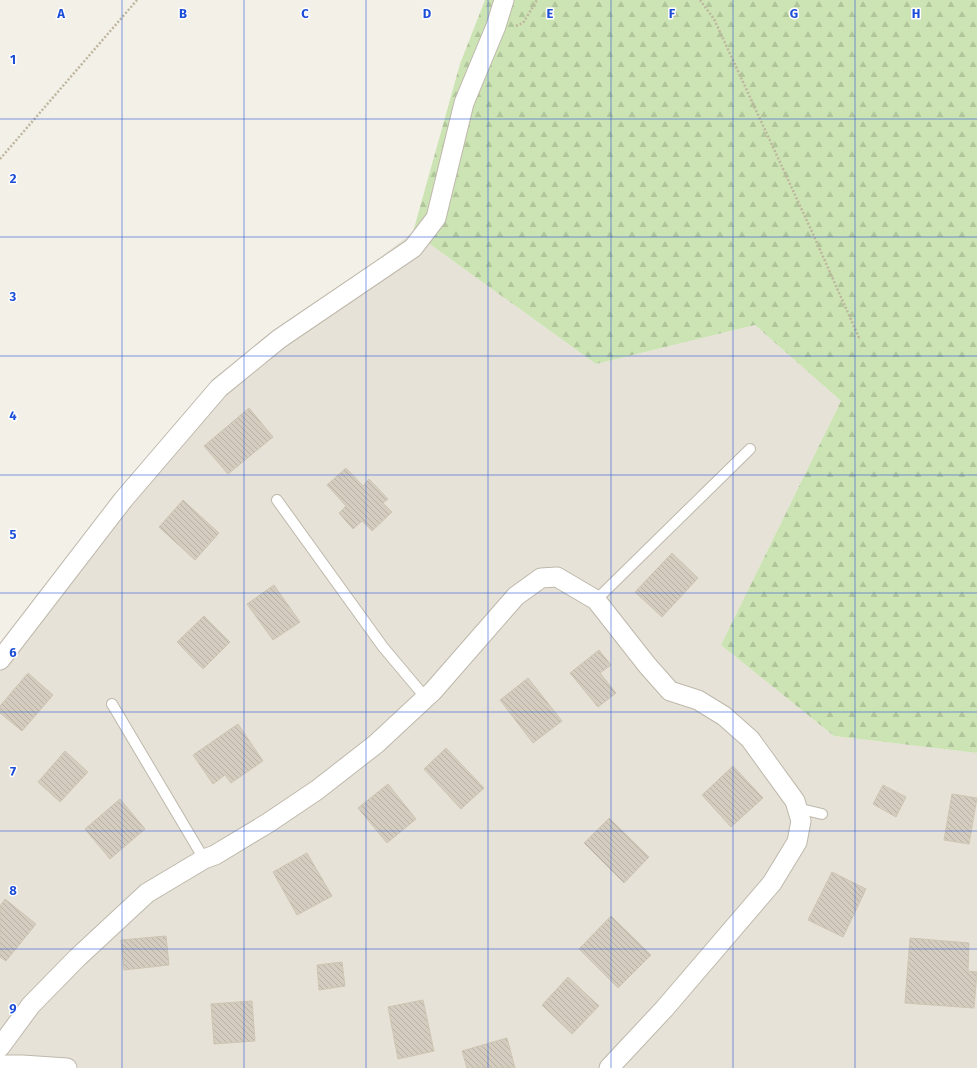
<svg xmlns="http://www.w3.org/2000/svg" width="977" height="1068" font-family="'Fira Sans',sans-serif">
  <defs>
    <pattern id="forest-firs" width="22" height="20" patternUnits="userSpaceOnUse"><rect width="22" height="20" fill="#cce4b4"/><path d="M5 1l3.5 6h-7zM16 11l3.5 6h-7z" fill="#b1c59b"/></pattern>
    <pattern id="building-back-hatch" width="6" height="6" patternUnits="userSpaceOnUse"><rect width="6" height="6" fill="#d4ccbe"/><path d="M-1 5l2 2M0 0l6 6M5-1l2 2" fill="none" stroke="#b7b0a4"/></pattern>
  </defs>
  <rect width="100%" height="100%" fill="#f3f0e8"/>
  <path fill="#e6e2d7" d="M413,232L596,364L755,325L841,401L721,645L834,736L977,753V1068H0V655L215,386Z"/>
  <path fill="url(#forest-firs)" d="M485,0H977V753L834,736L721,645L841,401L755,325L596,364L413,232L460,64Z"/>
  <path fill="url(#building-back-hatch)" stroke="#cec5b2" d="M249,408L273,437L228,474L204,446Z
    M346,468L363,486L369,479L388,499L383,503L392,512L372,531L362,521L353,529L339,513L346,506L327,485Z
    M183,500L219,533L195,560L159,527Z
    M672,553L698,578L662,617L635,592Z
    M274,585L300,622L273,640L247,604Z
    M204,616L230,642L203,669L177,642Z
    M599,650L611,665L600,673L616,693L598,707L570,673Z
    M28,673L53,695L22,731L0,713V706Z
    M528,678L562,721L533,743L500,700Z
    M238,724L263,761L231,783L225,775L213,784L193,755Z
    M446,748L484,788L461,809L424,769Z
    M65,751L88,772L60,802L38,782Z
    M733,766L763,798L731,827L702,795Z
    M388,784L416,819L387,843L358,808Z
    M883,785L906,797L896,817L873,804Z
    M952,794L977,798L969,844L944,840Z
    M120,799L145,829L110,859L85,829Z
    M609,818L649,857L624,883L584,843Z
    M307,853L332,896L297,915L273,872Z
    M832,872L866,889L843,937L808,920Z
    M5,899L36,924L6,961L0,957V906Z
    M611,916L651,955L618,988L579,949Z
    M166,936L169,965L124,970L121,940Z
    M910,938L969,943L968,971L977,972L974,1008L905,1003Z
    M342,962L345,986L319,990L317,965Z
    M568,977L599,1006L572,1034L542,1005Z
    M423,1000L434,1051L398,1059L388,1007Z
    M252,1001L255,1041L214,1044L211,1004Z
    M507,1038L515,1068H467L462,1051Z"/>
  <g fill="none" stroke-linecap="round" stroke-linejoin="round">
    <defs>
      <path id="lane" d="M277,500L383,647L425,697
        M596,600L750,449
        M112,704L204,859
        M797,808L822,814"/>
      <path id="street" d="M0,660L123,500L219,388L279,339L413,248L436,218L464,103L496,26L504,0
        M0,1047L31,1005L77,958L147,893L204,859L215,855L268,823L317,790L376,744L433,691L516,596L541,578L557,577L596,600L647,665L670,691L698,700L724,716L750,739L795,801L801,821L797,842L772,883L665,1008L609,1068
        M0,1065H22L67,1068"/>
    </defs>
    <use href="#lane" stroke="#beb8ab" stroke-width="12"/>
    <use href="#street" stroke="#beb8ab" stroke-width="21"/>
    <path stroke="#beb59e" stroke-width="2.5" stroke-dasharray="2 2" stroke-linecap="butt" d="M700,0L714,19L813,234L860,340
      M516,26L523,23L537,0
      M0,159L137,0"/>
    <use href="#lane" stroke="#fff" stroke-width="10"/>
    <use href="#street" stroke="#fff" stroke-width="19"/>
  </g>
  <path fill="none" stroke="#1d4ed8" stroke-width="1" stroke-opacity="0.55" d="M122,0V1068M244,0V1068M366,0V1068M488,0V1068M611,0V1068M733,0V1068M855,0V1068M0,119H977M0,237H977M0,356H977M0,475H977M0,593H977M0,712H977M0,831H977M0,949H977"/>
  <g font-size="13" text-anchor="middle" font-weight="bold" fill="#1d4ed8" stroke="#fff" stroke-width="3" stroke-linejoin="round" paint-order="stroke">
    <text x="61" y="18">A</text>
    <text x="183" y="18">B</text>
    <text x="305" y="18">C</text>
    <text x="427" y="18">D</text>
    <text x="550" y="18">E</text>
    <text x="672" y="18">F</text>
    <text x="794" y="18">G</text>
    <text x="916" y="18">H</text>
    <text x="13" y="64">1</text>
    <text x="13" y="183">2</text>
    <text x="13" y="301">3</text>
    <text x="13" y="420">4</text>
    <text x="13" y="539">5</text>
    <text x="13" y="657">6</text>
    <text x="13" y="776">7</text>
    <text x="13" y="895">8</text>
    <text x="13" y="1013">9</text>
  </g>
</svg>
